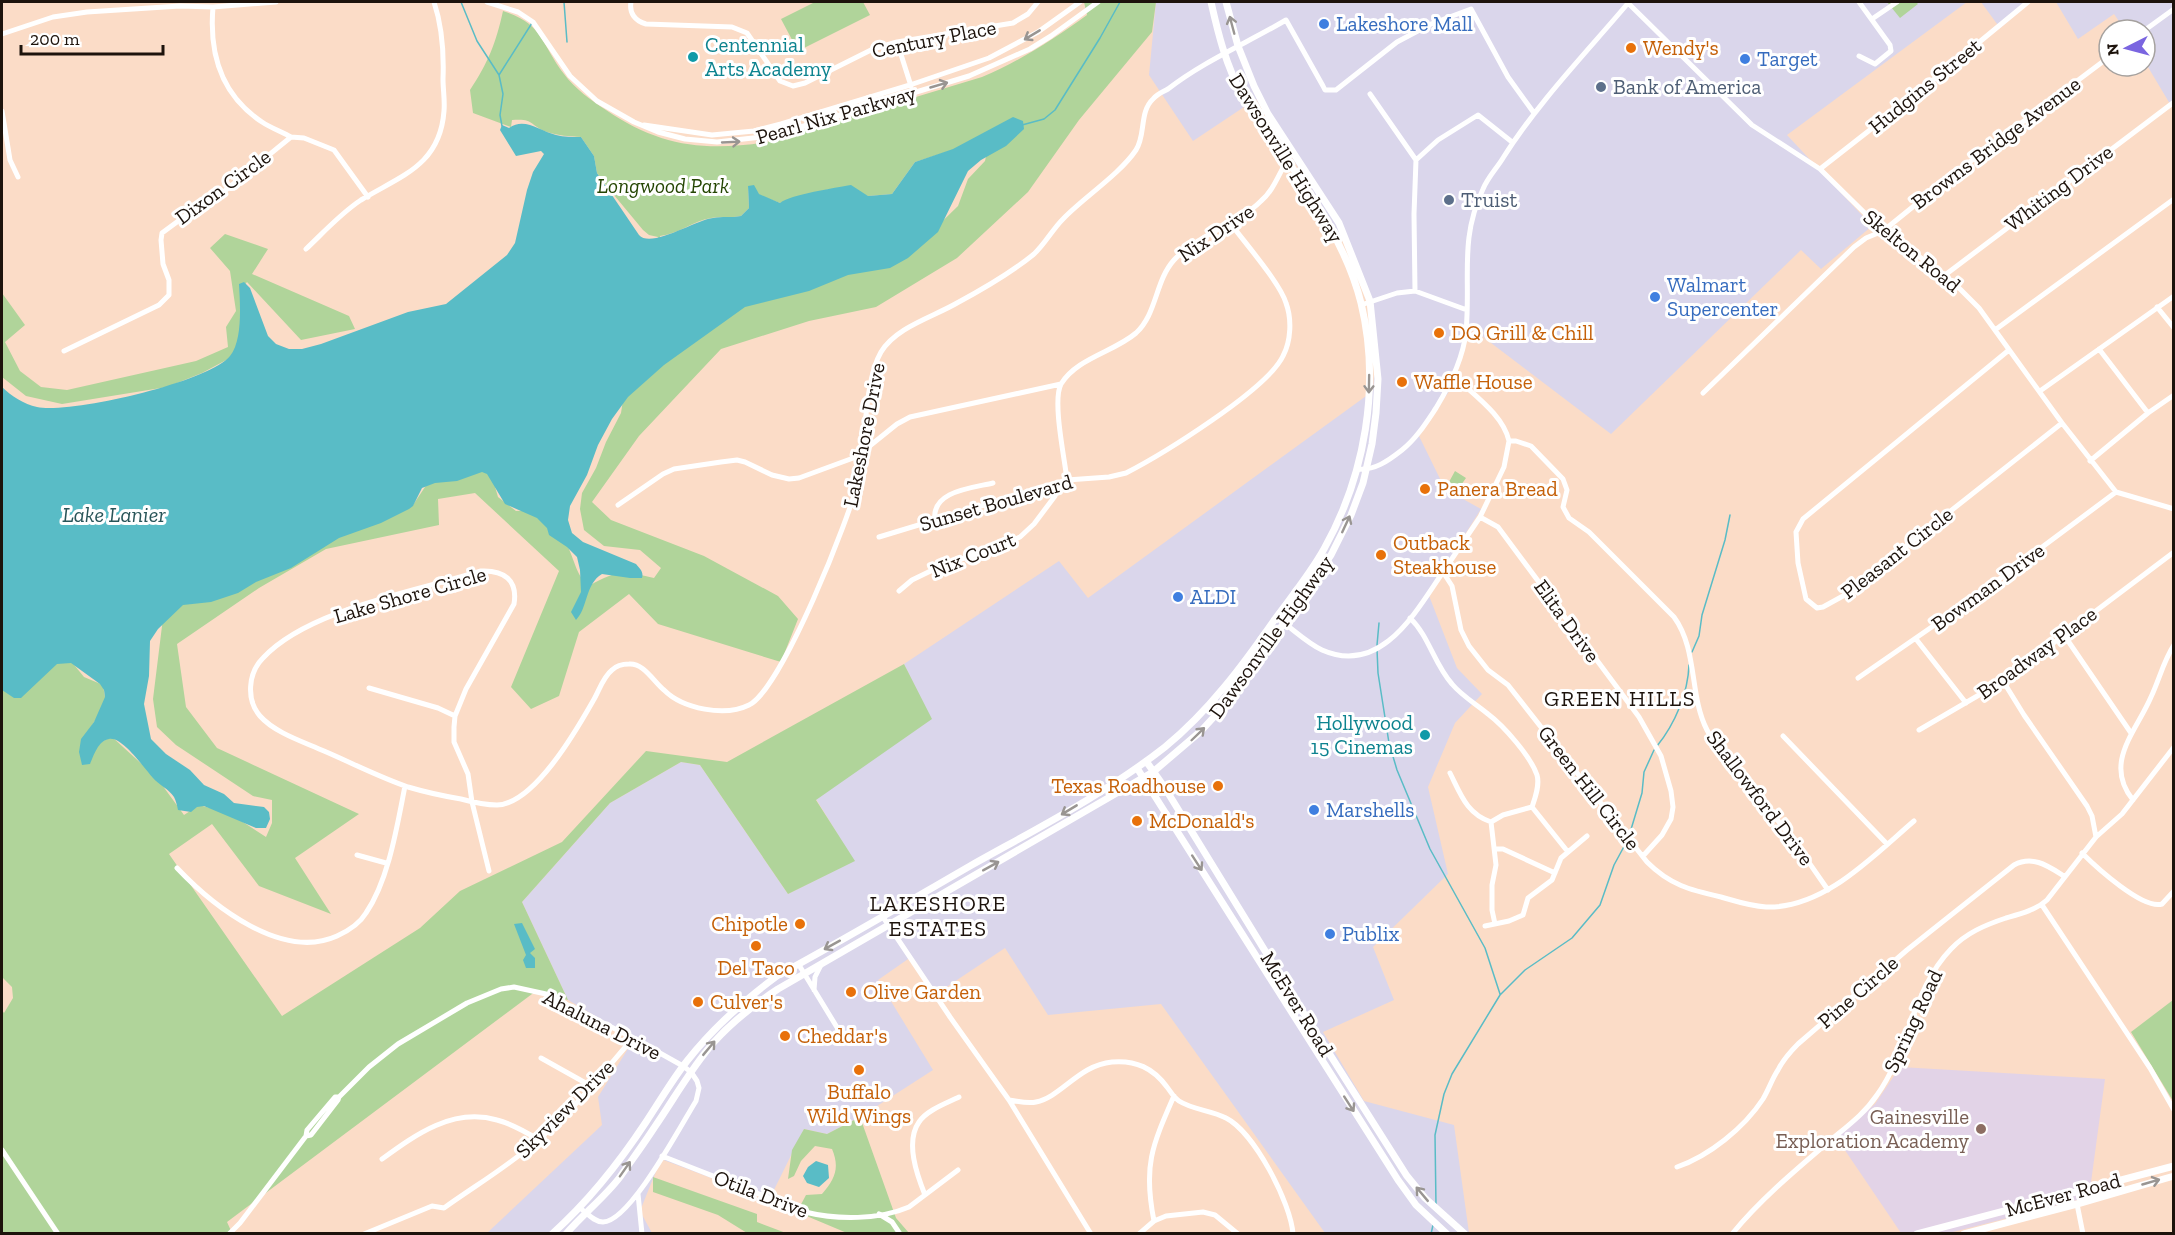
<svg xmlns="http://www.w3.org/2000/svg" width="2175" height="1235" font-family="'Zilla Slab',serif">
  <rect width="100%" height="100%" fill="#fbdcc7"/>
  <path fill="#dad6eb" d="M1156,2H1967L1787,135L1872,226L1821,269L1801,250L1611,434L1470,327L1452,387L1419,436L1445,489L1481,509L1428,593L1457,668L1482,694L1455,723L1428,787L1448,874L1373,947L1394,1000L1323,1032L1364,1101L1454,1125L1469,1233H1325L1161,1004L1048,1015L1005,948L936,994L911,957L878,980L933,1070L860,1117L827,1134L804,1129L769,1200L661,1159L640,1211L652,1233L486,1234L602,1125L598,1097L634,1039L568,1000L522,902L610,803L681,762L700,765L788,894L854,861L816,799L931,719L904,664L1059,561L1088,598L1373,391L1375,363L1370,315L1355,260L1256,99L1193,141L1149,75Z
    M1981,2H2031L2000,28Z
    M2056,2H2173V109L2145,62V30H2125L2114,14L2078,39Z"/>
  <path fill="#e2d3e7" d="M1900,1067L2105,1079L2089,1197L1949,1233H1901L1836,1137L1875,1104Z"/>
  <path fill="#b0d49a" d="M815,2H863L870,15L798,51L781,19Z
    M1084,2H1156L1152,32L1079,120L1028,192L957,258L876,307L809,321L721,349L639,436L592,502L611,520L704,556L778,596L798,619L781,662L658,624L629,594L579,632L559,696L531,709L511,687L559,571L475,493L438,499L439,525L326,549L259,588L177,644L186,707L217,748L359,814L295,858L331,914L259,886L212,824L169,854L282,1016L420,928L460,891L562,842L646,751L727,762L904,664L932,719L816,800L855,861L788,894L700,765L681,762L610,803L522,902L568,1000L536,991L227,1222L232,1233H2V1010L4,1013L13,998L12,987L2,977V687L51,660L71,661L84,677L103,685L106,703L86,735L96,746L111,736L157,778L184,815L199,805L229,813L266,837L272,823V800L253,796L176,745L157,727L153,699L163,618L178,602L413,505L427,484L489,466L498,497L516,511L543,510C551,522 560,533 567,545C574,558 577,578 589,586C615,570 625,571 654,578L661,568L640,550L604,546L584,530L580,509L582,493L596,468L606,442L621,413L625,387L712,320L767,294L919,244L958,206L968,179L985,161L990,138L915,162L892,194L868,196L830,189L797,197L780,203L761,196L748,186L749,208L741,216C731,218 721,216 711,218C693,221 678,234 660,236L662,250L661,251L658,237L649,235L643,230L609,189L597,173L594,156L581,137C569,136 559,136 547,132C529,125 534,118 512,120L511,127L473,113L470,90C488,63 496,43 503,11C544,24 541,44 564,74C575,89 591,100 606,110C659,146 704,152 767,142L982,77C1020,61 1054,39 1087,15Z
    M1887,2H1916L1918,4L1900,18Z
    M225,234L268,249L252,274L349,316L355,329L301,340L247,282L241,290V343L230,358L202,373L167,387L62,404L26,396L2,377V293L25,325L5,342L20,371L41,387L67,390L196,361L228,347L226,327L236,311L230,271L210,248Z
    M1455,471L1466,478L1459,488L1449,482Z
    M2173,1000V1101L2131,1032Z
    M860,1117L896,1218L909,1233H847L797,1212L806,1195L822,1194C835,1179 840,1168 832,1149L815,1146L801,1161L794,1176L788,1179L792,1150L804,1129L827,1134Z
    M653,1177L757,1214V1222L786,1233H747L718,1215L653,1192Z"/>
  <path fill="#59bcc6" d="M1013,117L1023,121L1024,129L1006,146L981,160L968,171L938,232L908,258L890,268L848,275L809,291L745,307L664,365L628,397L612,419L598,445L587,475L570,506L568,520L572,533L583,542L636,564C639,568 644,571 642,578H630L602,574C585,584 588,608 576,620L571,612L581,592L580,570L577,557L567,547L549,535L547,528L537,518L505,504L487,474L482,472L457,481L435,483L422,488L413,506L409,509L381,523L339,538L291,568L256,582L238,593L211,602L183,605L158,629L150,641L149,676L144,704L151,739L166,754L190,770L204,785L224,794L234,803L264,807L269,812L270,819L266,828H256L204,806L197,807L191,812L178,810C177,805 176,801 174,797C169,789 159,785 153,778C144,768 122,736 109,739C98,741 94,755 90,764L82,765L79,752L81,739L94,722L105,697L104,690L100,684L71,663L57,664L21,698H14L2,690V387C11,396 24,404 37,407C71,414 209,382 230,356C243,340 240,303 239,284L244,282L250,288L268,336L276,344L289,349H302L321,344L408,312L446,304L507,255L515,243L527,190L533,172L544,154L541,151L516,156L500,130L502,125L509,128C525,117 539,131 556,135C564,137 572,137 581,137L594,156L597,173L639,235C651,249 695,220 713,218C722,216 731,218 741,216L749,208L748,186L754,185L759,194L780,203C792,194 835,188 851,185L868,196L892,194L915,162L953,149Z
    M522,923L535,949L530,953L535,958V968H526L523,960L526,955L514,924Z
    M816,1161L828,1165L829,1178L819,1187L807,1183L803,1176L808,1167Z"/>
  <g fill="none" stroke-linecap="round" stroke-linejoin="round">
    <path stroke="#59bcc6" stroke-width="1.5" d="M461,2L477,41L499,75L503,94L500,115L502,126
      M564,2L567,42
      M499,75L532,23
      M1022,125L1044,119L1055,110L1100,38L1120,2
      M1377,645L1379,623
      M1377,649L1378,673L1389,743L1397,770L1430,849L1485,948L1500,994
      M1692,652L1699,636L1702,615L1725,540L1730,515
      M1657,746C1675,724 1688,693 1689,665
      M1629,836L1642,793L1644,772L1654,750
      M1436,1206L1435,1135L1444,1094L1452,1074L1500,995L1525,970L1572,938L1600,905L1614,865L1627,841
      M1431,1234L1433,1225"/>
    <path stroke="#fff" stroke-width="5" d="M487,2L518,12L533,22L570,76L597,101L634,122L658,132L685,139L717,142L771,136L969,76L1030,49L1051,36L1098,2
      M631,2C629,13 635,21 646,24L732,27L747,33L780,81L793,86L805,83L873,49L897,42L1013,23L1028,14L1038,2
      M1628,3L1752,125L1820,169L1883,231L1945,275L1961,290L1979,308L2062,423L2116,492L2174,509
      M213,7C209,53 221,95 262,122C271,128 282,132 291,137
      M1872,19L1897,2
      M2145,30L2174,9
      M2,34L53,17L87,12L180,6L213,7L276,2
      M897,42L911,86
      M1859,56L1875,64L1891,51L1890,45L1859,2
      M1370,94L1416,160L1414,214L1415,291
      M2,111L10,160L18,177
      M644,125L712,135L754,131L781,124L910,85L989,58L1038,32L1080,2
      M1416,160L1438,140L1478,115L1512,142
      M1820,169L1921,90L2028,2
      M306,249C323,233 341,213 361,200C400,176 440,166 444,111C445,100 443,90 443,79C444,53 442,26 434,2
      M1945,275L2174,102
      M1361,305L1397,293L1415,291L1467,310
      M2157,307L2174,328
      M1995,330L2174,199
      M2099,349L2148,413
      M2009,350L1803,519L1796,532L1798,563L1806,599L1817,608L1823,607L1843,596L2062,423
      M64,351L159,305L169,295V280L163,264L161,240L162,233L185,216L221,194L291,137L304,138L334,150L368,197
      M1453,375C1472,394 1503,414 1509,441H1516L1531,446L1563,479L1567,490L1563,507L1569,518L1589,532L1674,617C1698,650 1689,695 1707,730C1717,749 1732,765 1746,781C1774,814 1804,854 1828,890
      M2040,391L2174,296
      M1703,393L1854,247L1866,238L1883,231L1951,176L2109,57
      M2090,461L2148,413L2174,395
      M1357,469C1374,471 1388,461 1402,450C1416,439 1426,423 1436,408C1450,385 1463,359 1466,332C1471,279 1459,240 1483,189C1488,177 1497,168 1503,158C1539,101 1586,53 1629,2
      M1067,480C1065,460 1052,401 1061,384C1077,358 1114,352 1136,333C1157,314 1155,281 1174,260C1198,234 1236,226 1261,201C1274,190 1279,173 1288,159
      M618,505L663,474L674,469L721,462L737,460L745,462L772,475L789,479L799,478L856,457L897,424L910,417L1061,384
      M1480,517L1504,467L1509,441
      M935,520C931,491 972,488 993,483
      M879,537L1067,480L1109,477L1126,473C1161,455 1267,390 1283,356C1291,341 1292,319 1286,303C1280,283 1245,243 1231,224
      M1443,572L1480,517L1498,527L1639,717L1661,756L1671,791L1673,807L1671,819L1662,835L1643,856
      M899,591L912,580L945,564L987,551L1020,537L1034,524L1055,496L1059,483
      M1410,618C1429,636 1434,664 1452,684C1462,696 1476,704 1488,714C1504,726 1531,757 1537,775C1540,785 1535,798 1532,807
      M1284,623C1296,632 1309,644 1322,650C1381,676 1415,613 1443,572L1452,586L1461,630L1469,646L1488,670L1508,685L1647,862C1670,885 1690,890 1721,897C1735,901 1750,906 1766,907C1824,909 1873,856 1914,821
      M2064,635L2131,733
      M1916,639L1966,703
      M1858,678L1978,595L2116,492
      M2003,681L2024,715L2087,806L2092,816L2096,837
      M369,688L438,708L455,716
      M1919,730L2003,681L2174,552
      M1783,736L1887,844
      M1450,773C1461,795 1467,814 1491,822L1496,865L1492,885V910L1495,924
      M2133,800C2103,763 2136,732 2151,697C2159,680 2164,660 2174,645
      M1491,822L1503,815L1532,807L1568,852
      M1495,849H1503L1555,873
      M2082,853C2096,867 2143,910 2162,904L2174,891
      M357,855L386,863
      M177,868C213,906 282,961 337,936C348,931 360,923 366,913C389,879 397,826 405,786
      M489,871L472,802L468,774L454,742V727L455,716L466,689L514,604C518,580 504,570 481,571C418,591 308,609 263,658C248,673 246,700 260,716C275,733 304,742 324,751C352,763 379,777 408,787C425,792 443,796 461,799C472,802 486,805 497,805C534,804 576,731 593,701C599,691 603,677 612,670C616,666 623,664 629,664C644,663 653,681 664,690C683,709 725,717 749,705C781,690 851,516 859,477C866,442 864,381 881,352C896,327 933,317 957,303C983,289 1011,273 1034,254C1045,244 1052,230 1063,219C1084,197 1119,175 1136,150C1146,135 1139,112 1153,99C1157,94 1163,92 1168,89C1204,61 1247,43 1286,20L1323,86L1325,90H1336L1397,42L1431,24L1471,9L1508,77L1534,113
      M2042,905L2150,1068L2174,1110
      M883,917L950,1017L1009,1100L1091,1234
      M1485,926L1509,921L1523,915L1528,898L1552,880L1561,858L1587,836
      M799,965L838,1029
      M814,990L815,977L821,965
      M541,1058L591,1086
      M1009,1100C1018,1101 1027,1104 1036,1102C1061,1097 1079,1065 1112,1062C1136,1060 1153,1068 1167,1087C1171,1092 1173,1097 1179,1101C1193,1110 1211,1110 1226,1118C1254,1132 1291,1203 1293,1234
      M306,1136L311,1135L338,1100L339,1097
      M2,1150L58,1234
      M662,1156L805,1212C837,1220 879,1220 909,1207L958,1170
      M382,1159C415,1135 453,1107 497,1120C512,1124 526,1132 539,1140
      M1677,1167C1709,1156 1744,1128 1763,1099C1769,1089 1772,1079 1778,1070C1783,1060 1790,1052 1798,1044L1907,950L2014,865C2033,855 2048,866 2064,876
      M638,1194L642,1234
      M925,1195C917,1175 905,1142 919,1122C927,1110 947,1103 959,1097
      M2077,1204L2083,1234
      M879,1214L892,1222L900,1234
      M1154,1221C1143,1166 1152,1146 1174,1096
      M229,1234L240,1223L306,1136L307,1130L335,1097H339L369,1067L398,1044L467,1003L501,989L514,987L546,994L633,1038L683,1066L691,1072L697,1081L699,1088L696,1101C681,1125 630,1222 603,1222C594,1222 587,1213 580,1208
      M364,1234L432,1206L444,1208C476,1185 509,1166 538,1140C574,1110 603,1073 633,1038
      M1139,1234L1154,1221L1166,1216L1203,1212L1215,1215L1238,1234
      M1732,1234C1759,1201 1792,1173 1825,1145C1843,1129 1863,1116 1877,1095C1909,1051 1912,989 1951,949C1966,933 1985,925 2006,918C2020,914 2036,910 2047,900L2096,837L2122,814L2174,747"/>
    <path stroke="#fff" stroke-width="7" d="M1146,761L1165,788L1289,990L1407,1176L1425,1198L1465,1234
      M1137,768L1398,1180L1416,1205L1447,1234
      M552,1234C589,1201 619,1163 646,1122C660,1101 672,1080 687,1061C713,1028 743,1001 777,976C842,941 906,903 970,866C1036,829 1105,794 1165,747C1209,711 1243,665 1275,619C1292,596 1310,574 1324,549C1365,476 1381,385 1361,303C1345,238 1301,181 1264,126C1257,116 1248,105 1242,94C1226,66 1218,33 1211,2
      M566,1234C583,1214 605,1197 620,1177C631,1161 643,1145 654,1128C674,1099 691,1068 714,1042C733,1021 755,1004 778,989L1153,772L1201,731L1233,696L1331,555L1351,515L1363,483L1372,444L1376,413L1378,379L1370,301L1339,223L1268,114L1254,86L1238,46L1226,2
      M1917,1234L2174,1166
      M1964,1234L2077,1204L2174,1176"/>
  </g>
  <defs><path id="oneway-shaft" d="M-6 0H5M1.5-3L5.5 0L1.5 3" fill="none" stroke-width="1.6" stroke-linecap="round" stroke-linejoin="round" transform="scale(1.5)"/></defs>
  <g stroke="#999592">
    <use href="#oneway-shaft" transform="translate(1232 25) rotate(-105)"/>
    <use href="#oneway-shaft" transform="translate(1032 35) rotate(149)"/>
    <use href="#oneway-shaft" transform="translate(939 85) rotate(-16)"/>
    <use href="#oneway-shaft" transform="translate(731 142) rotate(-3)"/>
    <use href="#oneway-shaft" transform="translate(1369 384) rotate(91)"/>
    <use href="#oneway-shaft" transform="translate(1346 524) rotate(-65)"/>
    <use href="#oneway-shaft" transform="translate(1198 734) rotate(-44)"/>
    <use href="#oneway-shaft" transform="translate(1069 810) rotate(149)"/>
    <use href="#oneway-shaft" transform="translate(1197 863) rotate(57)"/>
    <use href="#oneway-shaft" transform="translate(991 866) rotate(-29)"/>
    <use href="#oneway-shaft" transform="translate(832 945) rotate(151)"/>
    <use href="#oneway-shaft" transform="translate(709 1048) rotate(-50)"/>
    <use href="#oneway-shaft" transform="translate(1349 1104) rotate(57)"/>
    <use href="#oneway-shaft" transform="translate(625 1169) rotate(-55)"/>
    <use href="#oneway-shaft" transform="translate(2151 1182) rotate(-16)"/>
    <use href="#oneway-shaft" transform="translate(1422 1194) rotate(-130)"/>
  </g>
  <g fill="#3f7fe0" stroke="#fff" stroke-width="2">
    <circle cx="1324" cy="24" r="6"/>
    <circle cx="1745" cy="59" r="6"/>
    <circle cx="1655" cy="297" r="6"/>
    <circle cx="1178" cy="597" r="6"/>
    <circle cx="1314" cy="810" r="6"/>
    <circle cx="1330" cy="934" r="6"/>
  </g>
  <g fill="#e8710a" stroke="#fff" stroke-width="2">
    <circle cx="1631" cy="48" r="6"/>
    <circle cx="1439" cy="333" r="6"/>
    <circle cx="1402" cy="382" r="6"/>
    <circle cx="1425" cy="489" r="6"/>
    <circle cx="1381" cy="555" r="6"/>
    <circle cx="1218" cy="786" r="6"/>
    <circle cx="1137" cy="821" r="6"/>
    <circle cx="800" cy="924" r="6"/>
    <circle cx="756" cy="946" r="6"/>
    <circle cx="851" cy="992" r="6"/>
    <circle cx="698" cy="1002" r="6"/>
    <circle cx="785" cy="1036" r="6"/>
    <circle cx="859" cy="1070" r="6"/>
  </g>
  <g fill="#0f9aa8" stroke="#fff" stroke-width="2">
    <circle cx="693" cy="57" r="6"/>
    <circle cx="1425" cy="735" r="6"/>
  </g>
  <g fill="#5c6f8a" stroke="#fff" stroke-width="2">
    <circle cx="1601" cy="87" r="6"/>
    <circle cx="1449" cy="200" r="6"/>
  </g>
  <circle fill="#8d6e63" stroke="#fff" stroke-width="2" cx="1981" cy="1129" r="6"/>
  <g text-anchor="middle" stroke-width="6" stroke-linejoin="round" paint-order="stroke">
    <g font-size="21" fill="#366cbe" stroke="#fff" text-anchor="start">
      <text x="1336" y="31">Lakeshore Mall</text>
      <text x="1757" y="66">Target</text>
      <text x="1667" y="292">Walmart<tspan x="1667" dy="24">Supercenter</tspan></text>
      <text x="1190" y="604">ALDI</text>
      <text x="1326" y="817">Marshells</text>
      <text x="1342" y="941">Publix</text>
    </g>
    <g font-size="21" fill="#1d130c" stroke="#fff">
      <text transform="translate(934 39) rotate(-11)" y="7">Century Place</text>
      <text transform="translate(1925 86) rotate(-39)" y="7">Hudgins Street</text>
      <text transform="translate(836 115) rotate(-16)" y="7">Pearl Nix Parkway</text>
      <text transform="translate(1996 143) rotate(-37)" y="7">Browns Bridge Avenue</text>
      <text transform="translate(1286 158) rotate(58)" y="7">Dawsonville Highway</text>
      <text transform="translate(223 187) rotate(-36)" y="7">Dixon Circle</text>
      <text transform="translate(2059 188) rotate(-37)" y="7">Whiting Drive</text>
      <text transform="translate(1216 233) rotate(-34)" y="7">Nix Drive</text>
      <text transform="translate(1912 251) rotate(39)" y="7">Skelton Road</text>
      <text transform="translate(864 435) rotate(-79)" y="7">Lakeshore Drive</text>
      <text transform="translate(996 503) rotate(-16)" y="7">Sunset Boulevard</text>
      <text transform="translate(1897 553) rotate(-38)" y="7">Pleasant Circle</text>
      <text transform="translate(973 555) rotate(-22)" y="7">Nix Court</text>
      <text transform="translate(1988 587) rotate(-36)" y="7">Bowman Drive</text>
      <text transform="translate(410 595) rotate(-16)" y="7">Lake Shore Circle</text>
      <text transform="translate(1567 621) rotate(54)" y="7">Elita Drive</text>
      <text transform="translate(1271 637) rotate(-54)" y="7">Dawsonville Highway</text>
      <text transform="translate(2037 653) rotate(-36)" y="7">Broadway Place</text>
      <text transform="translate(1589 788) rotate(52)" y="7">Green Hill Circle</text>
      <text transform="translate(1760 798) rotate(53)" y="7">Shallowford Drive</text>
      <text transform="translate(1858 992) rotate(-41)" y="7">Pine Circle</text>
      <text transform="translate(1297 1004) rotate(58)" y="7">McEver Road</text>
      <text transform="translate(1913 1021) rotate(-65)" y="7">Spring Road</text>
      <text transform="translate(602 1025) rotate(27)" y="7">Ahaluna Drive</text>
      <text transform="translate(565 1109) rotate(-45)" y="7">Skyview Drive</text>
      <text transform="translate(761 1194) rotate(21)" y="7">Otila Drive</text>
      <text transform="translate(2063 1195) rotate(-15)" y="7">McEver Road</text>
    </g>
    <g font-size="21" fill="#0d838f" stroke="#fff" text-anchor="start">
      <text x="705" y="52">Centennial<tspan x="705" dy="24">Arts Academy</tspan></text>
      <text x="1413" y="730" text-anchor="end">Hollywood<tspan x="1413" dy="24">15 Cinemas</tspan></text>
    </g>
    <g font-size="21" fill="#c56008" stroke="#fff" text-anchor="start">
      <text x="1643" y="55">Wendy's</text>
      <text x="1451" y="340">DQ Grill &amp; Chill</text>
      <text x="1414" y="389">Waffle House</text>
      <text x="1437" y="496">Panera Bread</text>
      <text x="1393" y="550">Outback<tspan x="1393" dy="24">Steakhouse</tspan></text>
      <text x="1206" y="793" text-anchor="end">Texas Roadhouse</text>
      <text x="1149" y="828">McDonald's</text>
      <text x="788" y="931" text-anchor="end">Chipotle</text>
      <text x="756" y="975" text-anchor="middle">Del Taco</text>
      <text x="863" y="999">Olive Garden</text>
      <text x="710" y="1009">Culver's</text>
      <text x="797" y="1043">Cheddar's</text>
      <text x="859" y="1099" text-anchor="middle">Buffalo<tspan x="859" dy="24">Wild Wings</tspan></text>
    </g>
    <g font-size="21" fill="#4e5e75" stroke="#fff" text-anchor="start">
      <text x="1613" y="94">Bank of America</text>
      <text x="1461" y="207">Truist</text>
    </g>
    <g font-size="21" font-style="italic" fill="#254603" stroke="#fff">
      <text x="663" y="193">Longwood Park</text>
    </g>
    <g font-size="21" fill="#785e54" stroke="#fff" text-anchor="end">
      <text x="1969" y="1124">Gainesville<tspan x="1969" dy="24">Exploration Academy</tspan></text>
    </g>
    <g font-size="22" font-style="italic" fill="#295559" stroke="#fff">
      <text x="114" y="522">Lake Lanier</text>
    </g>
    <g font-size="22" letter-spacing="1.5" fill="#1d130c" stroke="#fff">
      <text x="1620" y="706">GREEN HILLS</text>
      <text x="938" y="911">LAKESHORE<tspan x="938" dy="25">ESTATES</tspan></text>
    </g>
  </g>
  <rect width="2175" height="1235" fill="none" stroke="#1d130c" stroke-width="6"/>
  <g transform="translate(2127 48) rotate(264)"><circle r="28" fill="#ffffff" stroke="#a5a19e" stroke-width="1.5"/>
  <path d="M0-4.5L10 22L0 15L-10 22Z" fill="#7a65e0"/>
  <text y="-9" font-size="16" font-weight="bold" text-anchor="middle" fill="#1d130c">N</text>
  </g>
  <path d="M21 45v9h142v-9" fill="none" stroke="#1d130c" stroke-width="3"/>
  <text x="30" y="45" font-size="18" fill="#1d130c" stroke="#ffffff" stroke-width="4.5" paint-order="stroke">200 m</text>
</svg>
